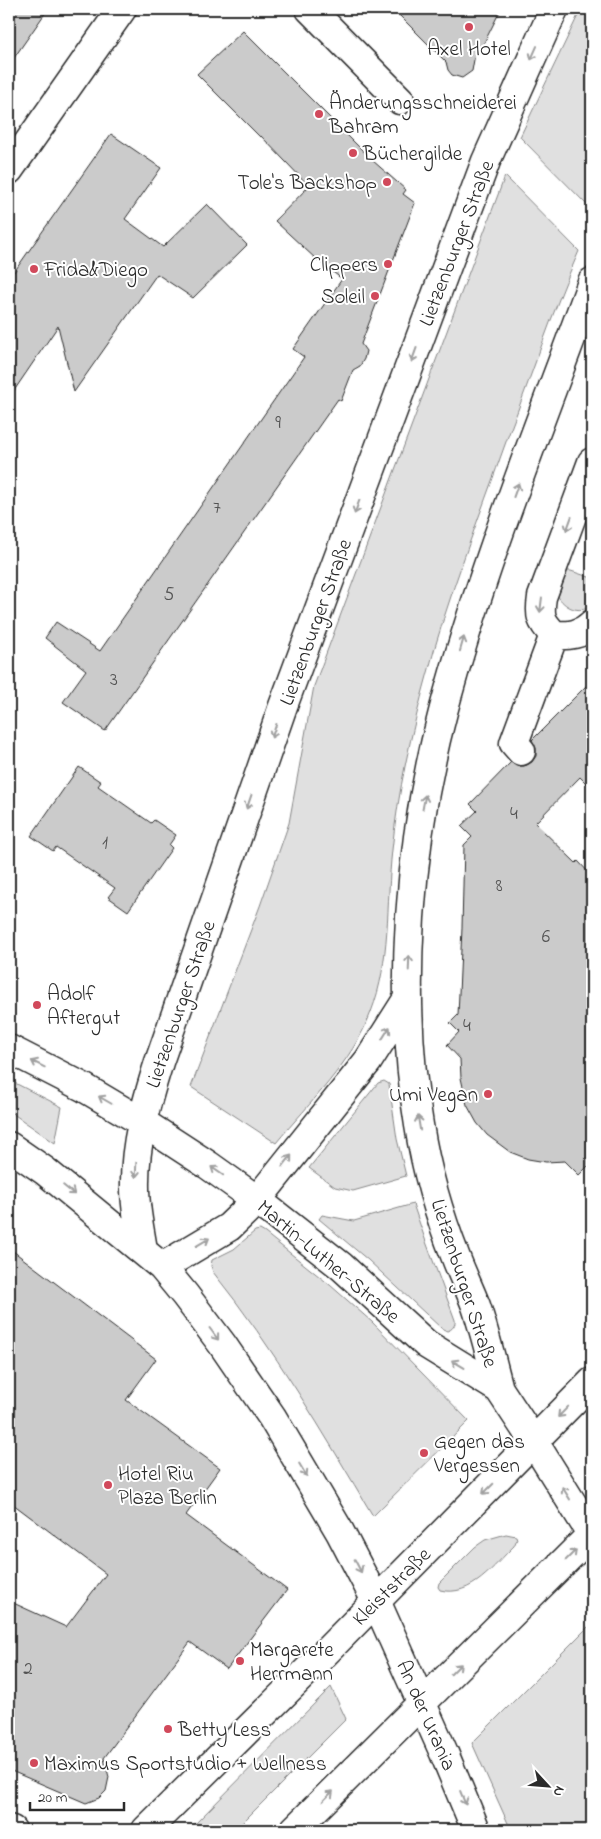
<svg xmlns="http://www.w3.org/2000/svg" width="601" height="1839" font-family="'Indie Flower',sans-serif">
  <rect width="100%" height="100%" fill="#fff"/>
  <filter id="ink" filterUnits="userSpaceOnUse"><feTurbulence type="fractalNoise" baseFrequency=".02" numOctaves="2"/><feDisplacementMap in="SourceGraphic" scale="10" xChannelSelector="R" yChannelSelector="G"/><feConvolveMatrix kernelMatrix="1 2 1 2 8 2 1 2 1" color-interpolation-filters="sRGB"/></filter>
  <g filter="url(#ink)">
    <path fill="#e0e0e0" stroke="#868686" d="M581,9H592V210L520,137Z
      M505,176L579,251C552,312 531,377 507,439C479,518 448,596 427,676C411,733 398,792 392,850C386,904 391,961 371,1012C352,1063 310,1102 276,1143L191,1087L260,906L289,823L314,686Z
      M565,571H571L592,578V606C578,614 565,608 557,595Z
      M9,1080L62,1107L55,1143L9,1111Z
      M384,1081L389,1084L397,1139L406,1176L353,1191L335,1187L309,1168L378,1083Z
      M413,1204L425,1239L455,1320C456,1325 452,1330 447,1331L441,1328L368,1260L319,1219L322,1215L354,1221Z
      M260,1230L265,1233L330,1285L372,1322L469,1421L373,1516C323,1432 274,1348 213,1272L211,1266L212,1260L234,1249L255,1231Z
      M506,1534L516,1536L517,1539L514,1546C494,1565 472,1598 440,1590L438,1587L439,1583L475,1547L485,1540Z
      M592,1623V1830H511L472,1743Z
      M331,1687L346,1719L235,1830H189Z"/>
    <path fill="#cbcbcb" stroke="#2b2b2b" d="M9,9H48L9,65Z
      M393,9H501L481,49L475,54L472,71L462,78L452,75L448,70L446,62Z
      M243,31L372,160L406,190L403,194L415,203L361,344L366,351L364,359L360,366L353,370L341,401L338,399L105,731L63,702L86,670L45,638L56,622L100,651L304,357L293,349L342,279L317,260L275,221L309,186L261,136L260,137L197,74Z
      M111,134L161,168L125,219L163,247L207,204L247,245L193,298L157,274L74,392L58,326L9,398V272H14Z
      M592,680V789L580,777L535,823L576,863L578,861L592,876V1162L579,1175L565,1161L546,1162L528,1159L510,1152L487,1135L477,1123L467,1105L461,1078L460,1059L447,1045L459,1032L450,1023L458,1015L462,928L464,845L472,837L461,826L477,811L470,804L511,762L516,766H524L532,762L536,756V748L532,740Z
      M79,767L101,782L98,786L151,823L154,820L176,835L169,845L172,848L128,911L108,897L115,888L56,847L53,851L31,836Z
      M9,1248L156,1359L126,1400L220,1468L186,1515L287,1590L227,1669L190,1642L104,1758L109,1777L106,1791L99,1798L86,1803L9,1770V1601L66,1627L106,1574L9,1501Z"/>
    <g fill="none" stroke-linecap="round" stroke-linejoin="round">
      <g stroke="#2b2b2b" stroke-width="31">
        <path id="minor" d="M310,9L400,100
          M9,170L122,9
          M592,462L542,597C539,617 541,621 554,635C569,636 581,635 592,624
          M521,751L514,743L554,635
          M9,1829L12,1830"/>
      </g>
      <g stroke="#2b2b2b" stroke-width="31">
        <path id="major" d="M9,1049L83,1087L142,1122L208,1165L257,1200L341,1266L426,1344L499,1389L534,1442L592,1535
          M9,1146L45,1171L162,1267L185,1295L222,1344L272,1417L340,1532L376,1601L444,1753L476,1830
          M143,1250C140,1230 135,1209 135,1188C134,1145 146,1103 159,1062L283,706L486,161L554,9
          M162,1267L229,1227L257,1200L368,1061L408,998
          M499,1389C492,1362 485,1333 476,1306C470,1290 462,1274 456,1258C439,1215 426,1170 419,1125C397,995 409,839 443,712C482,566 540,424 592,282
          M146,1830L318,1660L592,1382
          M294,1830L592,1534"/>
      </g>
      <use href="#minor" stroke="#fff" stroke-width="28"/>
      <use href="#major" stroke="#fff" stroke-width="28"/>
    </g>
    <defs><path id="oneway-shaft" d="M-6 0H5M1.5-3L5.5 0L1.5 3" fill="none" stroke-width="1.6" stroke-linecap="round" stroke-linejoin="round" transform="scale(1.25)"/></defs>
    <g stroke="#a0a0a0">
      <use href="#oneway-shaft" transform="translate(534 53) rotate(114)"/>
      <use href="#oneway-shaft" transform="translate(414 355) rotate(110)"/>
      <use href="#oneway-shaft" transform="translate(516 490) rotate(-70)"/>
      <use href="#oneway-shaft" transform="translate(357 507) rotate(110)"/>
      <use href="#oneway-shaft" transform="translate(569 524) rotate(110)"/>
      <use href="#oneway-shaft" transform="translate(541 605) rotate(97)"/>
      <use href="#oneway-shaft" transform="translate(462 644) rotate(-74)"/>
      <use href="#oneway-shaft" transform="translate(274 731) rotate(109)"/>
      <use href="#oneway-shaft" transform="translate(249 802) rotate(109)"/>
      <use href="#oneway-shaft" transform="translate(424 802) rotate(-79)"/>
      <use href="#oneway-shaft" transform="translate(409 963) rotate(-88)"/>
      <use href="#oneway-shaft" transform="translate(386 1033) rotate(-58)"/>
      <use href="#oneway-shaft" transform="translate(38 1064) rotate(-154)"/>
      <use href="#oneway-shaft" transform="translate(105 1100) rotate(-150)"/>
      <use href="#oneway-shaft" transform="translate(419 1123) rotate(-99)"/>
      <use href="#oneway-shaft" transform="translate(287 1161) rotate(-52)"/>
      <use href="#oneway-shaft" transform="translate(136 1170) rotate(92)"/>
      <use href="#oneway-shaft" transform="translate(217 1171) rotate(-145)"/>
      <use href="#oneway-shaft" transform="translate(69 1190) rotate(39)"/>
      <use href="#oneway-shaft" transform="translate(203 1242) rotate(-31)"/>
      <use href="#oneway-shaft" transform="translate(214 1334) rotate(53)"/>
      <use href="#oneway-shaft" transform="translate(458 1364) rotate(-149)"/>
      <use href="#oneway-shaft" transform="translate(563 1412) rotate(134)"/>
      <use href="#oneway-shaft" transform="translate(303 1470) rotate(59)"/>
      <use href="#oneway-shaft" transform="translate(488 1489) rotate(135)"/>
      <use href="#oneway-shaft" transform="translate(566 1493) rotate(-122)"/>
      <use href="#oneway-shaft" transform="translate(571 1555) rotate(-45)"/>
      <use href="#oneway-shaft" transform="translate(358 1566) rotate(63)"/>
      <use href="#oneway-shaft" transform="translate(456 1669) rotate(-45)"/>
      <use href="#oneway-shaft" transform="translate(328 1796) rotate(-45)"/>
      <use href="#oneway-shaft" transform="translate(463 1798) rotate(68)"/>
    </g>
  </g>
  <g fill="#d1495b" stroke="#fff" stroke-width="2">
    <circle cx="469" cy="27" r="5"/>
    <circle cx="319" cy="114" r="5"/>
    <circle cx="353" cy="153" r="5"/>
    <circle cx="387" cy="182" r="5"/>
    <circle cx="388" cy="264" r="5"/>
    <circle cx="34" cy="269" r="5"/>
    <circle cx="375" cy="296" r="5"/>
    <circle cx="37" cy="1005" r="5"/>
    <circle cx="488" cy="1094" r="5"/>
    <circle cx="424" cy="1453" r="5"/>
    <circle cx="108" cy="1485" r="5"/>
    <circle cx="240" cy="1661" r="5"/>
    <circle cx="168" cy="1729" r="5"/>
    <circle cx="34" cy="1763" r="5"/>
  </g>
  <g text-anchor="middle" stroke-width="4" stroke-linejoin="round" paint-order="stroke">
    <g font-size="19" fill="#535353">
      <text x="278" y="428">9</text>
      <text x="217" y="513">7</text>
      <text x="169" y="600">5</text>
      <text x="114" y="685">3</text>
      <text x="514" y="819">4</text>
      <text x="105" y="848">1</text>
      <text x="499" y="891">8</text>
      <text x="546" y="942">6</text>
      <text x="467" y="1031">4</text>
      <text x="28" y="1674">2</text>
    </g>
    <g font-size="21" fill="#2b2b2b" stroke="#fff" text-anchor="start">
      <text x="469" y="55" text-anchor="middle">Axel Hotel</text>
      <text x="329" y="109">Änderungsschneiderei<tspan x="329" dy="24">Bahram</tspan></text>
      <text x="363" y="160">Büchergilde</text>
      <text x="377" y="189" text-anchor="end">Tole's Backshop</text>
      <text x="378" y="271" text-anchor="end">Clippers</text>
      <text x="44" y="276">Frida&amp;Diego</text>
      <text x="365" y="303" text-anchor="end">Soleil</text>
      <text x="47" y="1000">Adolf<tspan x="47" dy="24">Aftergut</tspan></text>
      <text x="478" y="1101" text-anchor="end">Umi Vegan</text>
      <text x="434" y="1448">Gegen das<tspan x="434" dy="24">Vergessen</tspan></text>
      <text x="118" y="1480">Hotel Riu<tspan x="118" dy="24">Plaza Berlin</tspan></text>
      <text x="250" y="1656">Margarete<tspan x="250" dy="24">Herrmann</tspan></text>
      <text x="178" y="1736">Betty Less</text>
      <text x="44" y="1770">Maximus Sportstudio + Wellness</text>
    </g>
    <g font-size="21" fill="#2b2b2b" stroke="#fff">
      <text transform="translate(456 243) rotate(-69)" y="7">Lietzenburger Straße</text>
      <text transform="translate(315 622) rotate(-70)" y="7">Lietzenburger Straße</text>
      <text transform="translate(180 1004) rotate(-71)" y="7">Lietzenburger Straße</text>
      <text transform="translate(329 1261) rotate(40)" y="7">Martin-Luther-Straße</text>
      <text transform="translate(465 1283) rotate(72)" y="7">Lietzenburger Straße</text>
      <text transform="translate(391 1586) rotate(-45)" y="7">Kleiststraße</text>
      <text transform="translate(427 1715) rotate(66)" y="7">An der Urania</text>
    </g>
  </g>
  <rect width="601" height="1839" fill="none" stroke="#fff" stroke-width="30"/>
  <rect x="15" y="15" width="571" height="1809" fill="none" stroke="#2b2b2b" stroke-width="2" filter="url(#ink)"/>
  <g transform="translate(548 1786) rotate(116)" stroke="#ffffff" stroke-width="4" paint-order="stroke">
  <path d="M0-4L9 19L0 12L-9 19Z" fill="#2b2b2b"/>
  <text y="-8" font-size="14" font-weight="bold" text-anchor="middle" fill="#2b2b2b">N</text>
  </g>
  <path d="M30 1802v8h94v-8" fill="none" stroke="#2b2b2b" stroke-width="2.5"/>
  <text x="38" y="1802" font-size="15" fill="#2b2b2b" stroke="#ffffff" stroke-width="4" paint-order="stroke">20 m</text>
</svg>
